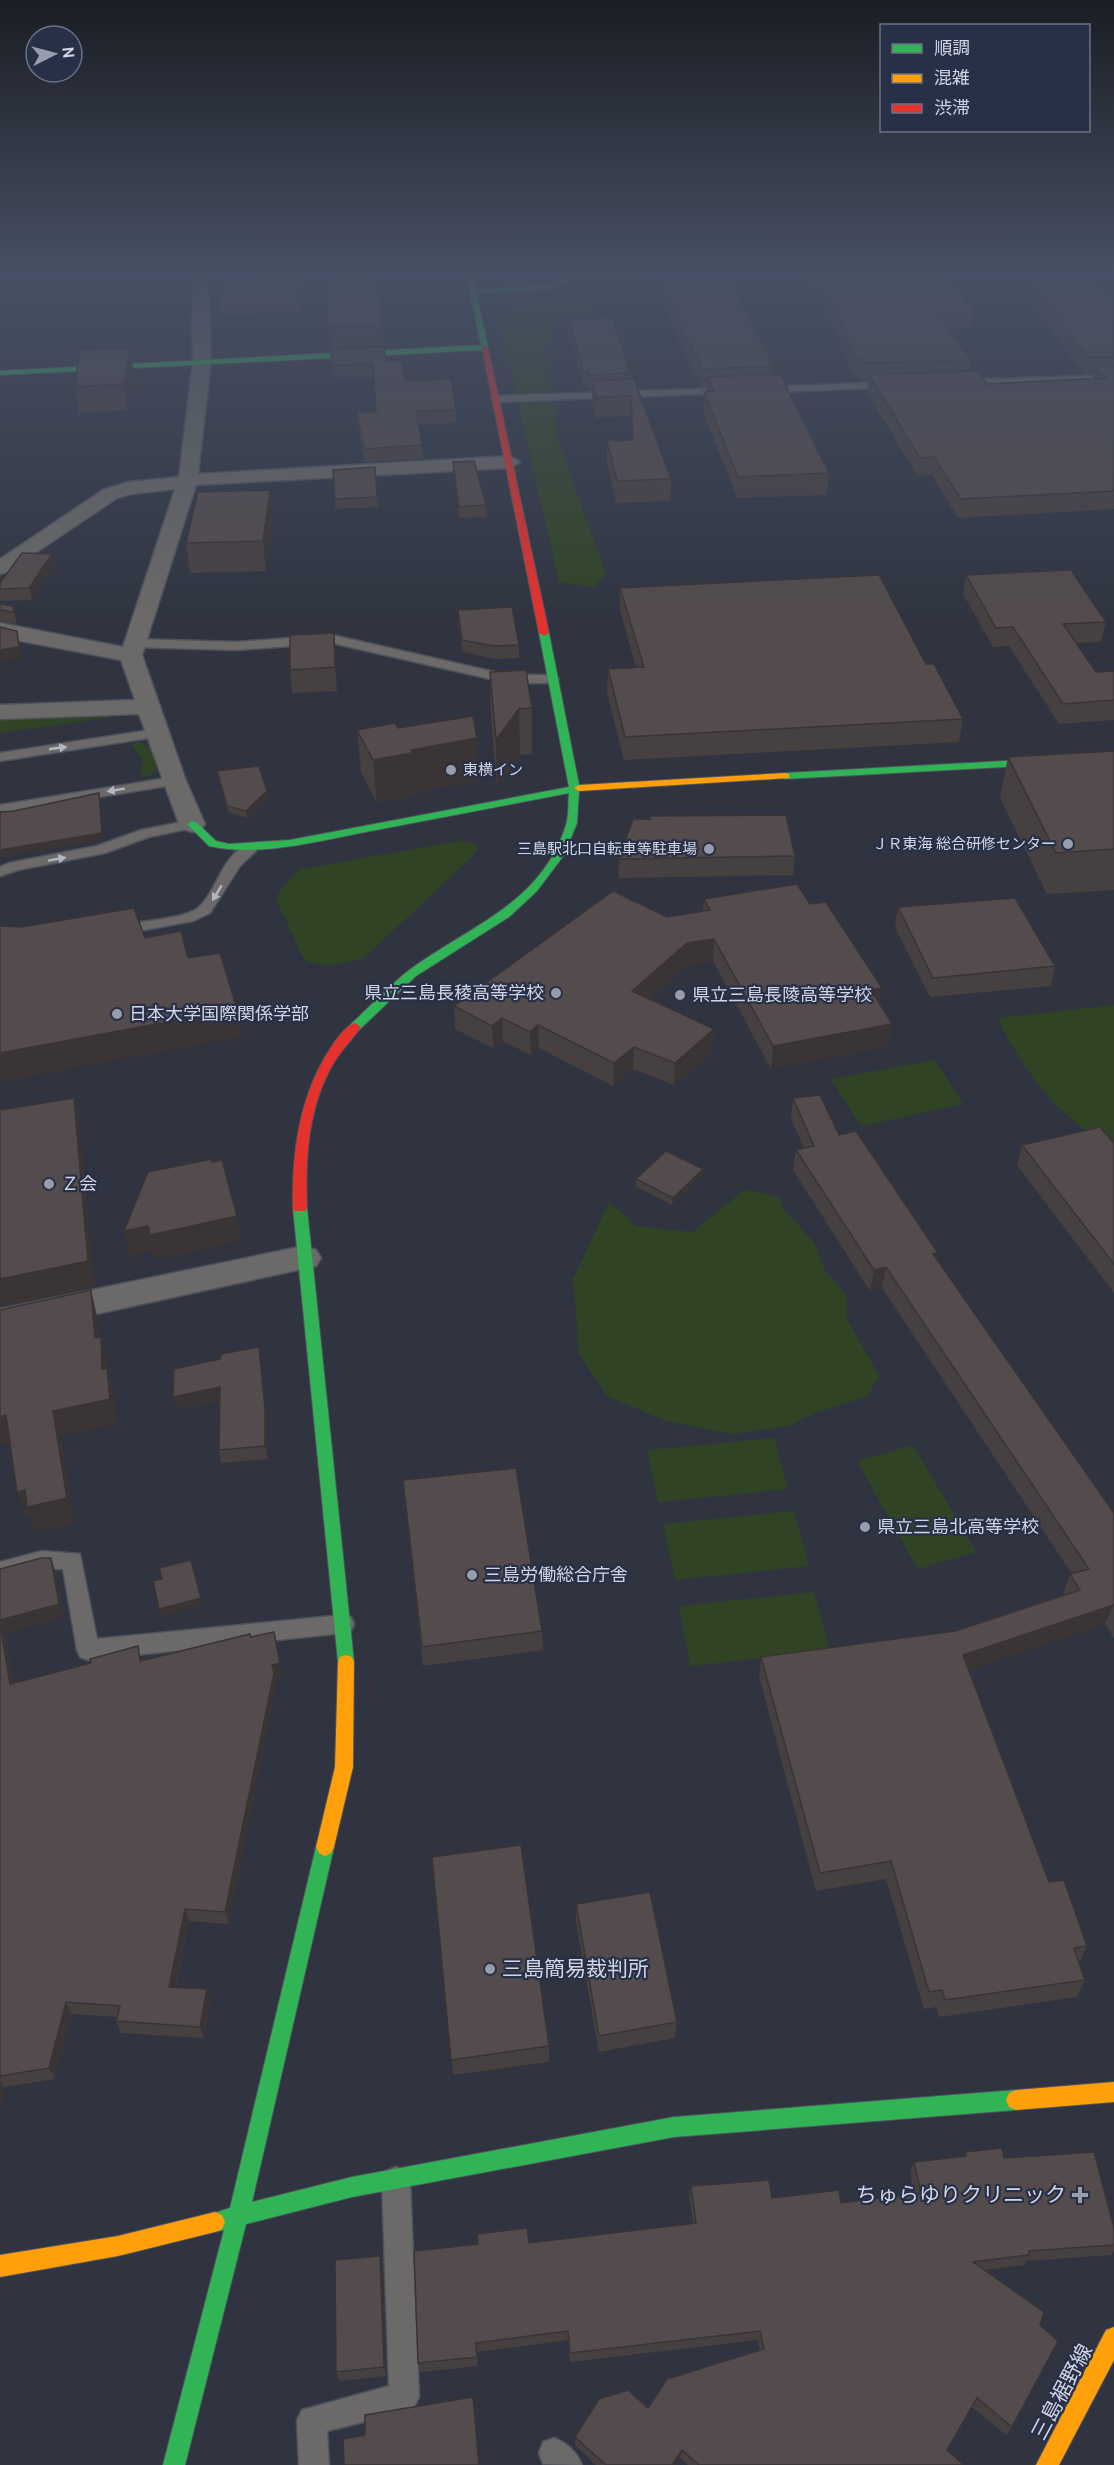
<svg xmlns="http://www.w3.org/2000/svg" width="1114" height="2465" font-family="Cabin,'Noto Sans JP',sans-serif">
  <rect width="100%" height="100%" fill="#2f3440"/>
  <path fill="#304425" d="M639,274C630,279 628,290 620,296C602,308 577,313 556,319L546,351L558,441L606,574L593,587L559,582L498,316L591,275Z
    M107,715L112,717L0,733V716Z
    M137,742C152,744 154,756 156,770L149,776L140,777L143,760L132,746Z
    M460,841L477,844V852L365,957C350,964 318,969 304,959L276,899C281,887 291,876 302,869Z
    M1114,1005V1147C1060,1121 1023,1071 998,1018Z
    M935,1060L963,1104L861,1126L831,1079Z
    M744,1190L778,1196L783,1209L814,1242L825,1271L846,1294V1318L879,1375L868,1396L815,1413L788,1426L732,1434L666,1421L607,1396L579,1354L573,1279L609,1202L636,1226L693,1232Z
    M774,1438L788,1489L658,1502L647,1450Z
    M913,1445L976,1552L918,1569L857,1461Z
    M794,1511L809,1566L675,1580L663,1524Z
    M814,1592L830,1651L690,1666L679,1606Z"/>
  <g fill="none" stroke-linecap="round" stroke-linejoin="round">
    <g stroke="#4e525c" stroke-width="3">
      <path id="lane" d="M1114,375V381L963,386L958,383L963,380Z
        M890,382L895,385L893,387L762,393L757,390L762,387Z
        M728,388L733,391L731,393L496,402L491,399L496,396Z
        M332,635L508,675H553L559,679L553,683H508L332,643L236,650L133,647L127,643L133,639L236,642Z
        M157,729L164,733L162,736L0,761V753Z
        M174,777L179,778V784L0,813V805Z
        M192,820L197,821V827L149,837L105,853L18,870L0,876V867L9,863L97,846L141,830Z
        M252,844L259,848L240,866L210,913L193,921L117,935L109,930L117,925C136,922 186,919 199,907C219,889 222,851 252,844Z
        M42,1551L80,1554L97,1639L343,1615L351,1617L354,1624L351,1631L343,1633L88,1660L80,1657L77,1650L63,1569H42L0,1580V1562Z
        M396,2167L406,2171L410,2181L419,2397L414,2407L404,2412L327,2431L329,2465H299L297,2420L302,2410L389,2386L382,2181L386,2171Z
        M554,2438C568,2444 576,2451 582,2465L543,2464L539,2453L543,2442Z"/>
    </g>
    <g stroke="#4e525c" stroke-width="3">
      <path id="street" d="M192,274H208L211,361L198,474L510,456L520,462L510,468L196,485L142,655L186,781L205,824L201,829L192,832L183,829L179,824L139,714L0,719V705L135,700L121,660L0,637V623L123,647L175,489L131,494L117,498L7,572L0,574V559L103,490L128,482L179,477L193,361Z
        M304,1246L316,1250L321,1258L316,1266L0,1335V1309Z"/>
    </g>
    <g stroke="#4e525c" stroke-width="2">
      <path id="fast" d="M466,274H472L476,290L547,285L576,274H584L548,289L477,294L488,348L485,350L0,375V371L481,345Z
        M544,630L549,633L579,785L584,788L579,791L577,823L564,855L537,891L509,917L416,976L359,1030H351L349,1027L351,1024C370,1007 388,987 408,971C468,926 541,905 566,825C569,815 568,803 569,793C503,806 437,818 371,831C322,840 259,858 209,846L187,824L192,821L196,822L216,841L229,844L290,840L569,787L539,633Z
        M1114,755V761L785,779L780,776L785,773Z
        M300,1203L307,1208L354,1662L352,1667L346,1669L340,1667L338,1662L293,1208Z
        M325,1838L331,1841L334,1847L252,2202L352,2177L674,2117L1016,2090L1023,2093L1026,2100L1023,2107L1016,2110L674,2137L352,2197L246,2224L185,2465H163L224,2230L215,2232L208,2229L205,2222L208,2215L230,2208L316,1847L319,1841Z"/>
    </g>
    <g stroke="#4e525c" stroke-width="2">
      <path id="slow" d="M785,773L789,774V778L579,791L574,788L579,785Z
        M346,1655L352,1657L354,1662L353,1767L334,1847L331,1853L325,1856L319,1853L316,1847L335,1767L338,1662L340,1657Z
        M1114,2082V2102L1016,2110L1009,2107L1006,2100L1009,2093L1016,2090Z
        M215,2212L222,2215L225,2222L222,2229L215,2232L118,2256L0,2277V2255L118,2236Z
        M1114,2327V2360L1059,2465H1036L1106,2330Z"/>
    </g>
    <g stroke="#4e525c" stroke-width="2">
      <path id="jam" d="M485,346L488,348L549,633L544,636L539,633L482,348Z
        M355,1023L361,1027C352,1040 341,1050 333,1064C308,1107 305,1159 307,1208L305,1211H295L293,1208C292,1152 299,1097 330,1049C336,1040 345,1026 355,1023Z"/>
    </g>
    <use href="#lane" fill="#6b6a68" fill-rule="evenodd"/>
    <use href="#street" fill="#6b6a68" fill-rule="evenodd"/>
    <use href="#fast" fill="#30b455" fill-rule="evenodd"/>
    <use href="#slow" fill="#ff9f0a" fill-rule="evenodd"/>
    <use href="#jam" fill="#e5322d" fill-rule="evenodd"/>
  </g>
  <path fill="#474041" d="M308,274L299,312L221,315L219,305Z
    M325,274L382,324L383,345L331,348Z
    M658,274H731L737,287L736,295L774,366V375L829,473L827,495L737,498L703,412L704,392L706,391L707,387H701L678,340L659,291L660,278Z
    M798,274H946L974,311L971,328L949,329L970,360L969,371L987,384L1094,378L1095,374H1084L1028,300L1031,284L1114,302V509L958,518L932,475L917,476L867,392L868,381H862L860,376H855L840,348L841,341L814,294H808Z
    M568,319L630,373V379L671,479L670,501L616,503L607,462V441L632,440L631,416L596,418L592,401V390L589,391L588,387H584L568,334Z
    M331,349L386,361L405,381L456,410V423L419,425L422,445L423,459L365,462L358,427L357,413L376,412L374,377L333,378Z
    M134,373L128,410L79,413L75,387Z
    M453,462L486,505L487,517L459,518Z
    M375,467L378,507L335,509V499Z
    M270,490L273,520L266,571L190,573L186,543Z
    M54,566L32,600L0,601V583Z
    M966,575L1106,622L1101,642L1076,643L1096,672L1114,671V720L1059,724L1009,646L993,647L963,594Z
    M620,588L926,664L963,719L959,742L624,760L607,692L608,669L636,668L620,610Z
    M13,606L17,624L0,621V610Z
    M458,610L519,645V658L494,659L463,652L458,622Z
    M334,633L337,691L292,693L290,670Z
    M490,672L532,708V754L520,755L497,787L491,717Z
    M398,728L478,781L415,792V796L377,803L361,772L357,730Z
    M1114,751V890L1047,894L1000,798L1008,757Z
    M217,771L267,791L268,798L247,818L228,812Z
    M649,816L795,856L793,875L618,878L619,859L649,819Z
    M704,899L810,904L880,1004L892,1024L888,1046L771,1069L713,961L686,966L648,999L714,1029L712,1052L674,1085L633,1069L613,1086L539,1048L531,1055L503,1041L493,1048L455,1029L454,1006L667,917L703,911Z
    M898,907L1055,966L1051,986L930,997L895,927Z
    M793,1098L839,1135L936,1259L1114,1513V1638L1105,1624L969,1670L1049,1882L1087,1946L1079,1963L1085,1980L1077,1997L939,2017L936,2007L924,2009L886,1879L816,1891L759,1676L761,1657L955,1631L1064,1596L1063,1594L1070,1574H1072L882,1288L870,1291L793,1170L796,1150L804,1148L791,1119Z
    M1114,1143V1293L1017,1165L1022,1145Z
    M702,1176L672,1205L635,1186L636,1179Z
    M259,1347L261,1360L267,1422L268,1459L221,1463L219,1450V1401L176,1410L173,1397L220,1359Z
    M403,1480L542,1631L543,1650L423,1666Z
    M51,1558L55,1571L63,1617L5,1633L13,1683L142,1660L251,1637L283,1676L275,1678L276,1686L229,1924L189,1921L176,1987L207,1989L211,2000L204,2038L121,2033L116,2021L117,2017L71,2014L55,2079L4,2087L0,2115V1569Z
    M432,1857L549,2046V2062L453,2075Z
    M576,1904L677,2022L675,2038L599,2052L576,1922Z
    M965,2152L1004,2158L1114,2228V2251L1111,2255L1026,2261L1024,2265L984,2270L1012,2427L1006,2435L972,2407L947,2450L964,2465H688L680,2458L676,2465H596L575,2445V2437L648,2408L760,2351L758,2340L570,2362L568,2340L477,2352L478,2366L420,2372L418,2363L529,2243L693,2223L689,2196L691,2186L772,2198L841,2203L914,2194L910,2172L914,2162L964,2156Z
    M380,2256L382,2265L386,2376L339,2381L336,2372Z"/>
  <path fill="#3a3435" d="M305,274H308L299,312L298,302Z
    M130,348L134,373L128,410L124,384Z
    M270,490L273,520L266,571L263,541Z
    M52,554L54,566L32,600L29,588Z
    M17,631L22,659L0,662V650Z
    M334,633L336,656L337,691L335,667Z
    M519,709L520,755L497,787L496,740Z
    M477,738L478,781L415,792V796L377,803L373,760L411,750Z
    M267,791L268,798L247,818L246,811Z
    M99,793L103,840L0,857V850Z
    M714,939L713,961L686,966L631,1013L632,991L687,943Z
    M882,988L879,1011L871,990Z
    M237,1009L241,1037L0,1082V1053Z
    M502,1018L503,1041L493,1048L492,1026Z
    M892,1024L888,1046L771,1069L773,1046Z
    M538,1025L539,1048L531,1055L530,1032Z
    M714,1029L712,1052L674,1085L675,1063Z
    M634,1047L633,1069L613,1086L614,1063Z
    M74,1098L80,1123L95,1287L0,1307V1279Z
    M703,1169L702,1176L672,1205L673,1198Z
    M237,1216L242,1241L155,1260L153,1251L130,1256L124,1231L148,1226Z
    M886,1267L882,1288L870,1291L874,1270Z
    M91,1290L97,1316L101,1356V1337L108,1362V1372L114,1393L117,1424L61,1436L75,1523L36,1532L30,1516L25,1517L17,1492L53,1411L102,1369L95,1338Z
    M259,1347L261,1360L267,1422L268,1459L265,1446Z
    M220,1387L223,1400L176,1410L173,1397Z
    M6,1415L15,1441L0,1444V1417Z
    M51,1558L55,1571L63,1617L5,1633L15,1697L10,1684L0,1620Z
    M201,1598L202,1605L161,1616L159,1609Z
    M1113,1605L1105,1624L958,1674L963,1655Z
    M280,1663L283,1676L275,1678L276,1686L229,1924L225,1912L272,1665Z
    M185,1909L189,1921L173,1998L169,1987Z
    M207,1989L211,2000L204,2038L200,2027Z
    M66,2002L71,2014L55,2079L49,2068Z
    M0,2081L4,2087L0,2115Z
    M380,2256L382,2265L386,2376L384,2367Z
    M682,2450L680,2458L676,2465H672Z"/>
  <path fill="#534b4c" stroke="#3a3435" stroke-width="1.5" d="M228,274H305L298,302L219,305Z
    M325,274H376L382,324L329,327Z
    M660,274H731L737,287H732L774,366L702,369L679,322Z
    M808,274H946L974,311L937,312L970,360L864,363L862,358H857L842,330H847L815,277H810Z
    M1096,282L1114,302V357H1088L1031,284Z
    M612,317L630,373L589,375V371L584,372L568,319Z
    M384,347L386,361H403L405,381L451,379L456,410L416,411L422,445L364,449L357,413L376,412L373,364L332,365L331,349Z
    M130,348L124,384L75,387L80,350Z
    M1114,366V491L961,499L934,457L920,458L869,375L977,371L987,384L1106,378L1096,367Z
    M780,374L829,473L738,477L704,392L714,391L707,377Z
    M634,379L671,479L617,481L607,441L633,440L631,396L596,397L592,381Z
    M474,461L486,505L459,507L453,462Z
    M375,467L377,497L335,499L333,470Z
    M270,490L263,541L186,543L198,492Z
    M22,553L52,554L29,588L0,589V583Z
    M1071,570L1106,622L1063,624L1096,672L1114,671V700L1063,704L1013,627L996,628L966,575Z
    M879,575L926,664H934L963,719L625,737L608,669L644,667L620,588Z
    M0,604L13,606L14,612L0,610Z
    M512,607L519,645L493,646L462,640L458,610Z
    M0,627L17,631L19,647L0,650Z
    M334,633L335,667L290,670V635Z
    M526,670L532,708L519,709L496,740L490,672Z
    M473,716L477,738L411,750L412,753L373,760L357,730L395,723L398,728Z
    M1114,751V849L1056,853L1008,757Z
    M259,766L267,791L246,811L227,806L217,771Z
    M99,793L102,833L0,850V812L14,811Z
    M786,815L795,856L619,859L633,819H650L649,816Z
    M797,884L810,904L826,902L882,988L871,990L892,1024L773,1046L714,939L687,943L632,991L714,1029L675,1063L634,1047L614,1063L538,1025L530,1032L502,1018L492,1026L454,1006L613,891L667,917L710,910L704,899Z
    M1015,898L1055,966L933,978L898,907Z
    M134,908L145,938L181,931L188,958L220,953L237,1009L0,1053V926L22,927Z
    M820,1095L839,1135L856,1131L938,1253L933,1254L1114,1513V1606L1113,1605L963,1655L1049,1882L1064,1880L1087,1946L1074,1948L1085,1980L945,2000L942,1990L929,1992L891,1861L820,1873L761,1657L955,1631L1080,1590L1070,1574L1089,1569L886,1267L874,1270L796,1150L814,1146L793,1098Z
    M74,1098L88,1261L0,1279V1110Z
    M1100,1127L1114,1143V1264L1022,1145Z
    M666,1151L703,1169L673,1198L636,1179Z
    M212,1159V1162L222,1160L237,1216L150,1235L148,1226L124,1231L148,1172Z
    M91,1290L95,1338L101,1337L102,1369L107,1368L110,1399L53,1411L67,1498L27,1507L25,1490L17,1492L6,1415L0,1417V1310Z
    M259,1347L265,1408V1446L219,1450L220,1387L173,1397L174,1369L220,1359L221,1354Z
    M516,1468L542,1631L422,1647L403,1480Z
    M41,1558H51L59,1604L0,1620V1569Z
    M191,1560L201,1598L159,1609L153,1581L162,1579L159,1568Z
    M0,1623L10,1684L91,1663L90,1659L138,1646L140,1661L250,1634L251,1637L274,1632L280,1663L272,1665L274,1673L225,1912L185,1909L169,1987L207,1989L200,2027L116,2021L120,2006L66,2002L49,2068L0,2076Z
    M521,1845L549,2046L451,2060L432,1857Z
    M650,1892L677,2022L599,2036L576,1904Z
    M1002,2148L1004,2158L1094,2152L1114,2228V2245L1029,2251V2255L973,2262L1044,2312L1040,2325L1058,2341L1012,2427L977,2398L947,2450L964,2465H699L682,2450L672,2465H606L575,2437L599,2399L628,2390L648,2408L667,2379L764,2349L760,2331L570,2353L568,2331L476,2343L477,2357L418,2363L414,2251L478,2244L477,2234L527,2228L529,2243L696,2223L691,2186L769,2180L772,2198L839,2190L841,2203L921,2193L914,2162L966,2156L965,2152Z
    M380,2256L384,2367L336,2372L335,2260Z
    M473,2397L479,2465H344L343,2439L365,2435V2415Z"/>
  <defs><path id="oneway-solid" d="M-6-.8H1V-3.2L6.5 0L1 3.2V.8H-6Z" transform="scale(1.5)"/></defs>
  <g fill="#b2b6c0">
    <use href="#oneway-solid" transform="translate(58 748) rotate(-8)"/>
    <use href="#oneway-solid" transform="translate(116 790) rotate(171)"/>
    <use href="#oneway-solid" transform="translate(57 859) rotate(-10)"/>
    <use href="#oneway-solid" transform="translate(217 893) rotate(121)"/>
  </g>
  <linearGradient id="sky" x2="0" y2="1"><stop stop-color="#1a1d23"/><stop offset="0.44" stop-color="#475064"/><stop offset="1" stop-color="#475064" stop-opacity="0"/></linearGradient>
  <rect width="1114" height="619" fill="url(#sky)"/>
  <g fill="#989dab" stroke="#283047" stroke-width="2">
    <circle cx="451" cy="770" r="6"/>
    <circle cx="1068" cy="844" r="6"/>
    <circle cx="709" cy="849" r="6"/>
    <circle cx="556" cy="993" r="6"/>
    <circle cx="680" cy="995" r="6"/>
    <circle cx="117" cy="1014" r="6"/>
    <circle cx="49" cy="1184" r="6"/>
    <circle cx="865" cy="1527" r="6"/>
    <circle cx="472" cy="1575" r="6"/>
    <circle cx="490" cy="1969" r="6"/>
    <path d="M1077 2186h6v6h6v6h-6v6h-6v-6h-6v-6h6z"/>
  </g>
  <g text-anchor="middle" stroke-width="4.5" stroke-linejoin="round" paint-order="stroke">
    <g font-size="15" fill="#d0d6e5" stroke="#283047" text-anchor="end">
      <text x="463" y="775" text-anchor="start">東横イン</text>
      <text x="1056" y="849">ＪＲ東海 総合研修センター</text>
      <text x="697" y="854">三島駅北口自転車等駐車場</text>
    </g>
    <g font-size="18" fill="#d0d6e5" stroke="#283047" text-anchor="start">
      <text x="544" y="999" text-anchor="end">県立三島長稜高等学校</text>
      <text x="692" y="1001">県立三島長陵高等学校</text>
      <text x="129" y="1020">日本大学国際関係学部</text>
      <text x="61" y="1190">Ｚ会</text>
      <text x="877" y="1533">県立三島北高等学校</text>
      <text x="484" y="1581">三島労働総合庁舎</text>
    </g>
    <g font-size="21" fill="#d0d6e5" stroke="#283047" text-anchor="start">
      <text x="502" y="1976">三島簡易裁判所</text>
      <text x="1066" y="2202" text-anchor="end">ちゅらゆりクリニック</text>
    </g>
    <g font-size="21" fill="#d0d6e5" stroke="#283047">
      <text transform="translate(1062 2392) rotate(-62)" y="7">三島裾野線</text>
    </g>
  </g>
  <rect x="880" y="24" width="210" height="108" fill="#283047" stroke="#6b7286" stroke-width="1.5"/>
  <rect x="892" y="44" width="30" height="9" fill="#30b455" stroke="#6b7286" stroke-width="1.5"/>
  <text x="934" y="54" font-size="18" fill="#d0d6e5">順調</text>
  <rect x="892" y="74" width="30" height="9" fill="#ff9f0a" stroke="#6b7286" stroke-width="1.5"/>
  <text x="934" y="84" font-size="18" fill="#d0d6e5">混雑</text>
  <rect x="892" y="104" width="30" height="9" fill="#e5322d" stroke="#6b7286" stroke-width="1.5"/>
  <text x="934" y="114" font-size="18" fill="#d0d6e5">渋滞</text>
  <g transform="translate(54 54) rotate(84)"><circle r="28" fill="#283047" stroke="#6b7286" stroke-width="1.5"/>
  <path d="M0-4.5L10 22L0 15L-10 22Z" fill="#989dab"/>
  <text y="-9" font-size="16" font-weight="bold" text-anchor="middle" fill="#d0d6e5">N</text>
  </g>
</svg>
